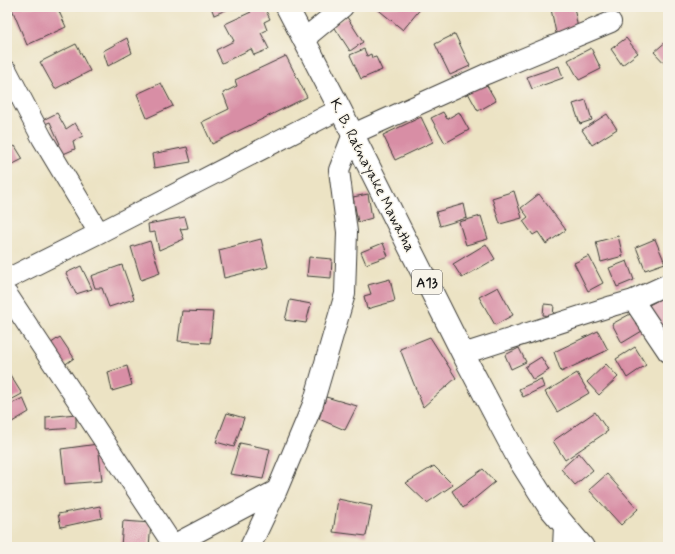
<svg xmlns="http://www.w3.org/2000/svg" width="675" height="554" font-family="Mynerve,sans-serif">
  <rect width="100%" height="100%" fill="#f7f3e8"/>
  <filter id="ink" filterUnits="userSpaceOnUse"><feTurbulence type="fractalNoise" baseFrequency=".025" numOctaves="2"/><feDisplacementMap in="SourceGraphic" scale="8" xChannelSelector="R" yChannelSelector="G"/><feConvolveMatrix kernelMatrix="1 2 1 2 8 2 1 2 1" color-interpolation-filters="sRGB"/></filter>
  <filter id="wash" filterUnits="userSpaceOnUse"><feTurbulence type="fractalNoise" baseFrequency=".012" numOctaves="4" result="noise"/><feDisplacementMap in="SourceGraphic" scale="16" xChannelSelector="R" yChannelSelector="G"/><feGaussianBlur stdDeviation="0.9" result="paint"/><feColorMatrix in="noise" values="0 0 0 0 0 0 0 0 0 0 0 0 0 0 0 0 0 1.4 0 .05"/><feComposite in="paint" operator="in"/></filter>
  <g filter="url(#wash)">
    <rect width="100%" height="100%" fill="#ece3c4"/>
    <g id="blocks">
      <path fill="#d88ea5" d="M16,7H57L66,27L27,45L12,9Z
        M211,7H233L214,15Z
        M248,7H275L266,11L270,19L264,22L267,30L261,33L269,49L254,55L251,49L222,63L216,50L234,41L225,24L251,12Z
        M375,7H422L403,30Z
        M564,7H574L578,29L556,33L551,9Z
        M347,17L363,42L350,51L333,25Z
        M455,34L470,66L450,75L435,44Z
        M127,38L132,53L108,66L103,51Z
        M626,38L638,53L622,65L611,49Z
        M668,40V67L654,52Z
        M76,44L90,71L55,89L40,62Z
        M591,48L601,69L579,80L568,60Z
        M364,49L367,56L371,54L372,58L376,57L382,70L361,79L350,55Z
        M286,56L307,97L212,144L202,122L229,109L223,93L237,86L235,80Z
        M559,66L563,78L532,89L527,77Z
        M485,82L496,101L478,111L467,91Z
        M161,83L173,106L147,118L137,94Z
        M586,100L592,120L580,124L573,104Z
        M443,112L447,119L459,112L469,130L445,143L431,118Z
        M57,113L66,129L75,123L83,136L73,141L75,149L61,155L56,145L60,144L50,122L45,124L43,120Z
        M607,114L617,129L592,145L582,130Z
        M421,117L433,142L395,160L383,135Z
        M15,146L23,159L7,167V150Z
        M187,147L191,162L154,168L152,154Z
        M514,191L522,218L500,224L492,198Z
        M368,194L372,218L358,222L353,197Z
        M539,194L566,230L546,244L538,232L533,235L523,221L528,217L521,208Z
        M464,204L467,218L440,226L436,212Z
        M481,216L488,239L466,245L459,222Z
        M185,217L188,228L180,229L184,239L159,250L155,232L149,233L148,224Z
        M618,236L623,256L601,262L596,242Z
        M261,239L268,267L224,278L219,250Z
        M655,239L665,263L645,270L636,247Z
        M150,241L160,273L141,280L131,247Z
        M383,243L388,256L366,264L361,252Z
        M486,244L495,259L462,278L453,264Z
        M589,256L603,283L588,291L574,263Z
        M309,257L332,259L331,278L307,276Z
        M627,261L634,280L617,287L609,268Z
        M122,265L134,299L109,307L102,288H95L91,276Z
        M81,266L92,289L76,294L66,273Z
        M390,279L395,301L367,309L364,296L371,294L368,285Z
        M498,287L513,315L495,325L479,297Z
        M668,295V340L649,305Z
        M290,300L311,304L306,323L285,320Z
        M544,304L554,305L553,316L543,315Z
        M182,311L213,312L210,343L178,341Z
        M632,313L642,331L622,343L612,324Z
        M598,331L608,350L561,372L554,352Z
        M60,337L74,358L63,366L50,344Z
        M430,337L456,378L423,407L400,349Z
        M635,347L646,365L627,378L616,359Z
        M519,348L526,362L511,369L505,355Z
        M541,357L549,370L533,380L525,367Z
        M606,364L618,377L599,395L587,382Z
        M127,366L132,385L112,391L108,372Z
        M7,370L22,394L7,402Z
        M577,373L589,393L557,412L545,392Z
        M541,379L544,387L523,397L519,389Z
        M326,397L357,406L345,430L319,419Z
        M23,398L29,412L7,425V406Z
        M595,412L608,431L565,460L553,441Z
        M227,413L244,418L234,447L216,442Z
        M76,414V428L46,430V417Z
        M240,443L270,449L263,479L230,474Z
        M98,444L102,481L65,484L61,449Z
        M579,453L593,470L575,485L561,469Z
        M434,466L453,485L427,503L406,483Z
        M483,469L495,482L463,508L452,491Z
        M607,474L638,509L621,525L589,490Z
        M338,499L372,506L366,536L333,532Z
        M100,506L102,518L61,527L58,514Z
        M123,521L151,523L149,547L121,546Z"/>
    </g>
  </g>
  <g filter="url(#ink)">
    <use href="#blocks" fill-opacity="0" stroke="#3b3a35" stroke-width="1"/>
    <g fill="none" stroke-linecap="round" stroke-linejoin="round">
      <g stroke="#3b3a35" stroke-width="22">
        <path id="minor" d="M304,39L343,7
          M7,71L42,138L99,233
          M7,279L99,233L340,109
          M7,294L173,545L277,490
          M633,300L668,352
          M463,354L612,306L633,300L668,284
          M250,547L277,490L313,404L345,294L347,232L339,170L353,134L486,74L611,22
          M563,547L564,526"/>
      </g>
      <g stroke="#3b3a35" stroke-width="24">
        <path id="highway" d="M287,7L340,109L463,354L518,458L549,507L583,547"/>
      </g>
      <use href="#minor" stroke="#fff" stroke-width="20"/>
      <use href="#highway" stroke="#fff" stroke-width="22"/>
    </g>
  </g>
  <g text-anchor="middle" stroke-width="3" stroke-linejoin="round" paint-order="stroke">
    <rect fill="#f7f3e8" stroke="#5e5c59" stroke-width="1" x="412" y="270" width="30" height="24" rx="3"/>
    <g font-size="14" font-weight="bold" fill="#1c1c1c">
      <text x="427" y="287">A13</text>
    </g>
    <g font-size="15" fill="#1c1c1c" stroke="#f7f3e8">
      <text transform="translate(373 175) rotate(63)" y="5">K. B. Ratnayake Mawatha</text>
    </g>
  </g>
  <rect width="675" height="554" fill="none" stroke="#f7f3e8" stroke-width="24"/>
</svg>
